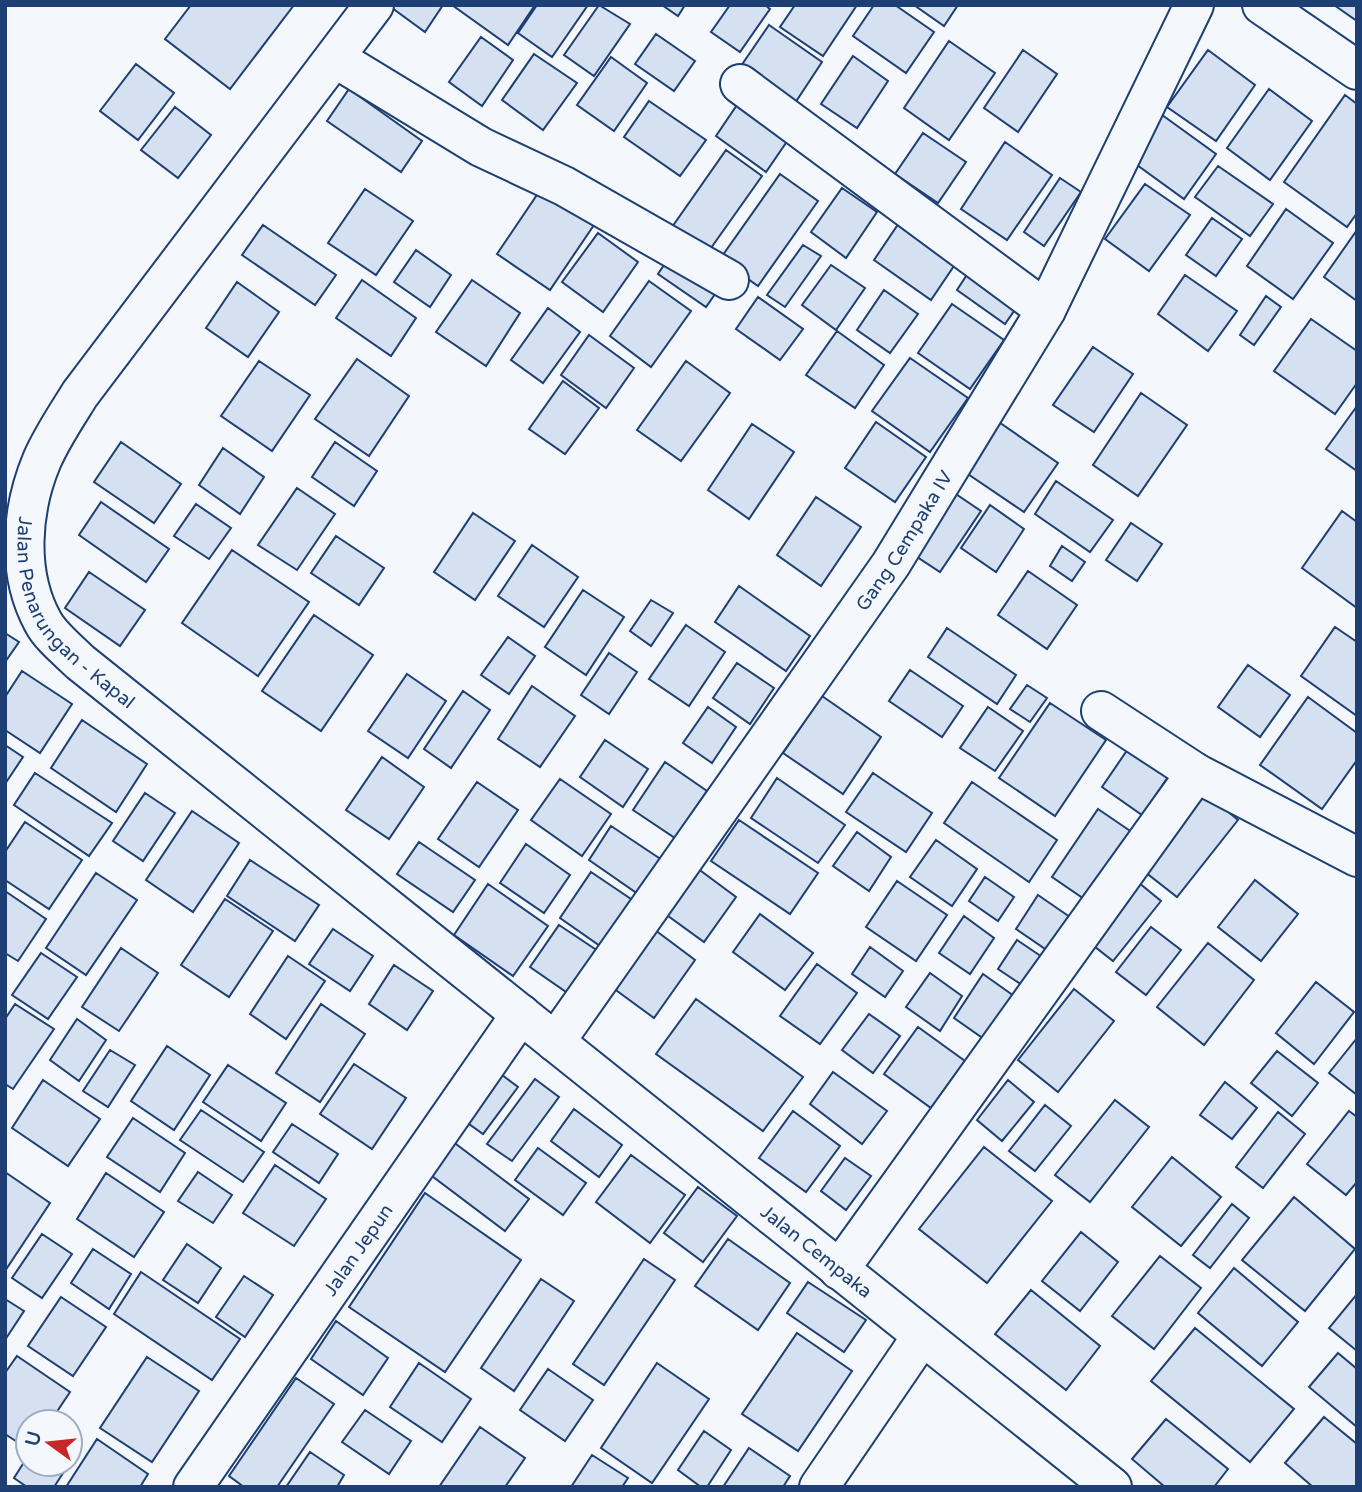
<svg xmlns="http://www.w3.org/2000/svg" width="1362" height="1492" font-family="'Varela Round',sans-serif">
  <rect width="100%" height="100%" fill="#f4f7fb"/>
  <path fill="#d5e0f0" stroke="#1d3f73" stroke-width="2" d="M191,5H294L230,89L165,39Z
    M388,5H443L425,32Z
    M452,5H535L508,45Z
    M537,5H588L552,57L518,33Z
    M599,5L630,24L594,76L564,55Z
    M662,5H685L678,16Z
    M730,5H765L770,9L740,52L711,32Z
    M795,5H857L823,56L780,27Z
    M874,5H895L934,32L906,73L853,36Z
    M914,5H958L944,26Z
    M1334,5H1357V21Z
    M769,25L822,62L795,103L741,66Z
    M656,34L695,61L674,91L635,64Z
    M481,37L513,60L482,106L449,82Z
    M949,41L995,73L949,140L904,108Z
    M1023,50L1057,74L1018,132L984,108Z
    M1208,50L1255,85L1216,141L1167,107Z
    M534,54L577,83L543,130L502,100Z
    M853,56L888,81L857,128L821,104Z
    M611,57L647,83L614,131L577,105Z
    M136,64L174,93L138,140L100,111Z
    M349,89L422,141L401,172L327,121Z
    M1269,89L1312,121L1270,180L1227,148Z
    M1345,95L1357,104V213L1347,227L1284,182Z
    M649,101L706,140L680,176L624,137Z
    M739,102L790,137L766,172L716,136Z
    M175,107L211,135L178,178L141,150Z
    M1158,112L1216,154L1184,199L1126,157Z
    M923,133L966,162L938,203L895,174Z
    M1005,142L1052,175L1007,240L961,209Z
    M726,150L762,176L706,255L670,230Z
    M1218,166L1273,204L1250,236L1195,197Z
    M780,174L818,201L758,286L720,259Z
    M1060,178L1081,192L1044,246L1024,232Z
    M1145,184L1190,215L1149,271L1105,239Z
    M543,186L596,222L550,290L497,254Z
    M842,188L877,212L846,258L811,232Z
    M365,189L413,221L376,275L328,243Z
    M1286,209L1333,243L1293,299L1247,266Z
    M903,217L960,257L931,300L874,260Z
    M1212,218L1242,239L1216,276L1186,255Z
    M263,225L336,275L315,305L242,255Z
    M1357,230V301L1324,277Z
    M598,233L638,262L603,312L562,282Z
    M803,245L821,256L785,307L767,295Z
    M416,250L451,275L430,307L394,282Z
    M674,250L722,284L706,307L658,274Z
    M831,265L865,288L836,330L802,305Z
    M972,267L1021,301L1005,324L957,290Z
    M1185,275L1237,311L1208,351L1158,314Z
    M362,280L416,318L391,356L336,318Z
    M472,280L520,313L486,366L436,332Z
    M649,281L691,311L651,367L610,336Z
    M237,282L279,312L248,357L206,328Z
    M884,290L918,314L890,353L857,330Z
    M1266,296L1281,307L1254,345L1240,335Z
    M758,297L803,329L780,360L736,329Z
    M952,304L1004,340L970,389L918,353Z
    M548,308L580,332L543,383L511,360Z
    M1311,319L1357,351V383L1335,414L1274,371Z
    M837,331L884,365L855,408L806,375Z
    M589,335L634,368L606,408L561,375Z
    M1093,347L1133,374L1094,432L1053,405Z
    M910,358L968,398L930,452L872,411Z
    M357,359L409,396L369,456L315,419Z
    M259,361L310,395L272,451L221,416Z
    M686,361L730,393L681,461L637,430Z
    M563,381L599,408L565,454L529,429Z
    M1141,393L1187,425L1138,496L1093,465Z
    M1357,406V471L1326,449Z
    M993,418L1058,463L1024,512L959,468Z
    M876,422L926,457L895,502L845,468Z
    M752,424L794,452L749,519L708,490Z
    M121,442L181,484L154,523L94,482Z
    M335,442L377,471L354,506L312,477Z
    M223,448L264,477L240,514L199,485Z
    M1056,481L1113,520L1090,552L1035,514Z
    M944,486L981,511L940,572L902,547Z
    M297,488L335,514L297,570L258,545Z
    M816,497L861,527L821,586L777,555Z
    M101,502L169,549L146,582L79,535Z
    M196,504L231,528L209,559L174,536Z
    M990,505L1024,529L996,572L961,548Z
    M1342,511L1357,522V608L1302,568Z
    M473,513L515,541L475,600L434,572Z
    M1131,523L1162,544L1137,581L1106,560Z
    M336,536L384,568L359,605L311,573Z
    M532,545L578,577L544,627L498,596Z
    M1062,546L1085,562L1072,581L1050,566Z
    M232,550L309,602L258,676L182,623Z
    M1028,571L1077,605L1047,649L998,615Z
    M89,572L145,610L120,646L65,608Z
    M739,586L810,636L786,671L715,622Z
    M583,590L624,617L586,675L545,647Z
    M651,600L673,613L651,646L630,631Z
    M314,615L373,655L321,731L262,691Z
    M686,625L725,652L689,706L649,679Z
    M1335,627L1357,642V716L1301,676Z
    M947,628L1016,675L997,704L928,657Z
    M5,633L19,642L5,662Z
    M508,637L535,656L509,694L481,675Z
    M609,653L637,672L609,714L581,695Z
    M737,663L774,688L750,724L713,698Z
    M1248,665L1290,695L1260,737L1218,707Z
    M910,670L963,706L942,737L889,701Z
    M22,671L72,704L40,753L5,730V697Z
    M407,674L446,701L408,758L368,731Z
    M1027,685L1047,698L1030,722L1010,709Z
    M532,686L575,716L540,767L498,739Z
    M463,691L490,710L451,768L424,749Z
    M822,696L881,737L843,794L783,753Z
    M1308,697L1357,733V760L1322,809L1260,765Z
    M1050,703L1106,740L1055,816L999,778Z
    M708,707L736,727L712,763L683,743Z
    M988,707L1023,731L995,771L960,748Z
    M82,720L147,764L116,812L51,768Z
    M605,740L648,769L623,807L580,777Z
    M5,745L23,757L5,784Z
    M1130,746L1170,774L1142,815L1102,787Z
    M382,757L424,787L389,839L346,810Z
    M665,762L707,791L675,838L633,810Z
    M35,773L112,823L89,856L14,805Z
    M873,773L932,813L906,852L846,812Z
    M777,778L845,825L818,863L751,818Z
    M560,779L611,814L582,856L531,820Z
    M477,782L518,810L479,867L438,839Z
    M972,782L1057,840L1029,882L944,823Z
    M1202,790L1238,820L1177,897L1140,868Z
    M145,793L175,813L143,861L113,841Z
    M1098,809L1139,837L1093,905L1052,877Z
    M192,811L239,843L193,912L146,880Z
    M739,820L818,873L790,914L711,861Z
    M25,822L82,860L49,909L5,880V852Z
    M611,826L665,862L641,896L589,860Z
    M857,832L891,857L869,891L833,866Z
    M936,840L977,869L952,906L910,877Z
    M419,842L475,880L453,912L397,874Z
    M526,844L570,875L544,913L500,883Z
    M250,860L319,905L295,941L227,896Z
    M697,868L736,897L704,942L664,913Z
    M591,872L634,901L603,948L560,918Z
    M96,873L137,900L86,975L46,948Z
    M985,877L1014,897L998,921L969,901Z
    M1133,878L1161,901L1113,961L1085,939Z
    M1255,880L1298,914L1261,961L1218,927Z
    M897,881L947,915L916,961L866,927Z
    M488,884L548,926L513,976L454,935Z
    M5,891L46,919L18,961L5,953Z
    M1038,895L1080,924L1057,957L1016,929Z
    M225,899L273,931L229,997L181,965Z
    M760,914L813,953L785,990L733,952Z
    M964,916L994,938L970,974L939,953Z
    M559,925L601,953L572,996L530,967Z
    M651,927L695,960L654,1018L609,985Z
    M1151,927L1181,950L1146,995L1116,972Z
    M333,929L373,956L350,991L309,964Z
    M1017,940L1051,963L1031,991L998,969Z
    M1208,943L1254,980L1204,1045L1157,1007Z
    M870,947L903,971L885,997L852,974Z
    M121,948L158,973L119,1031L82,1007Z
    M41,953L77,977L48,1019L12,995Z
    M288,956L325,981L286,1039L250,1014Z
    M817,964L857,993L820,1044L780,1016Z
    M394,965L433,991L407,1030L369,1004Z
    M930,973L962,996L940,1031L906,1007Z
    M983,974L1014,996L984,1039L954,1018Z
    M1316,982L1354,1012L1314,1064L1276,1033Z
    M1074,989L1114,1021L1058,1092L1018,1060Z
    M696,999L803,1077L763,1131L656,1054Z
    M15,1004L54,1029L13,1089L5,1084V1019Z
    M321,1004L365,1034L320,1102L276,1073Z
    M869,1014L900,1036L873,1073L842,1050Z
    M77,1019L106,1040L79,1081L50,1060Z
    M918,1027L965,1061L931,1108L884,1074Z
    M1357,1038V1095L1329,1073Z
    M167,1046L210,1075L174,1130L131,1101Z
    M110,1050L135,1065L108,1107L83,1091Z
    M1277,1051L1318,1083L1292,1116L1251,1083Z
    M354,1064L406,1098L372,1149L320,1114Z
    M228,1065L286,1103L261,1141L203,1102Z
    M493,1068L518,1087L483,1134L458,1116Z
    M833,1072L887,1111L862,1144L810,1104Z
    M535,1079L559,1097L512,1161L487,1144Z
    M43,1080L100,1119L68,1166L12,1128Z
    M1008,1080L1034,1102L1002,1141L977,1120Z
    M1225,1082L1257,1108L1232,1139L1200,1115Z
    M1115,1100L1149,1127L1090,1202L1055,1175Z
    M1045,1105L1071,1126L1035,1171L1009,1151Z
    M574,1109L622,1145L599,1177L551,1141Z
    M201,1110L264,1152L243,1182L180,1140Z
    M793,1111L840,1146L806,1192L759,1158Z
    M1349,1111L1357,1117V1182L1346,1195L1307,1164Z
    M1278,1112L1305,1134L1263,1188L1236,1167Z
    M133,1118L185,1153L160,1192L107,1157Z
    M292,1124L338,1154L319,1183L273,1152Z
    M452,1141L529,1199L505,1231L428,1173Z
    M984,1147L1052,1201L987,1283L919,1229Z
    M538,1148L586,1183L563,1215L515,1180Z
    M631,1155L685,1195L650,1243L596,1202Z
    M1172,1157L1221,1197L1181,1246L1132,1207Z
    M845,1158L871,1176L846,1210L821,1191Z
    M275,1165L326,1199L294,1246L243,1213Z
    M5,1172L50,1203L5,1271Z
    M198,1172L232,1195L213,1223L178,1201Z
    M106,1173L164,1212L134,1257L77,1219Z
    M698,1187L737,1216L703,1262L664,1233Z
    M425,1193L521,1260L445,1372L349,1307Z
    M1294,1197L1355,1249L1305,1311L1242,1260Z
    M1232,1204L1249,1218L1210,1268L1193,1255Z
    M1081,1232L1118,1262L1080,1311L1042,1281Z
    M42,1234L72,1254L42,1298L12,1278Z
    M728,1239L790,1283L758,1330L695,1286Z
    M187,1244L221,1268L198,1303L163,1280Z
    M93,1249L131,1274L109,1309L71,1283Z
    M1160,1256L1201,1288L1154,1349L1112,1316Z
    M644,1259L675,1280L604,1385L573,1364Z
    M1234,1268L1298,1322L1262,1366L1198,1313Z
    M141,1272L240,1339L212,1380L114,1314Z
    M244,1276L273,1295L245,1337L216,1317Z
    M541,1279L574,1301L514,1391L481,1368Z
    M808,1282L866,1320L844,1352L787,1313Z
    M1031,1290L1100,1346L1066,1390L995,1334Z
    M1357,1294V1351L1329,1328Z
    M61,1297L106,1327L73,1376L28,1346Z
    M5,1299L24,1311L5,1340Z
    M336,1321L388,1358L363,1395L311,1359Z
    M1195,1328L1294,1409L1250,1462L1151,1381Z
    M797,1333L852,1371L798,1451L742,1414Z
    M1338,1353L1357,1369V1427L1309,1387Z
    M17,1356L70,1392L50,1422H28V1449L5,1434V1373Z
    M147,1357L199,1391L152,1462L100,1428Z
    M419,1363L471,1399L442,1442L390,1407Z
    M657,1363L709,1399L652,1483L601,1448Z
    M548,1369L593,1400L565,1441L520,1410Z
    M296,1378L334,1404L277,1487H244L229,1476Z
    M365,1410L411,1441L389,1474L342,1442Z
    M1324,1417L1357,1444V1487H1313L1285,1463Z
    M1166,1419L1228,1469L1214,1487H1165L1132,1459Z
    M480,1427L525,1458L505,1487H439Z
    M704,1431L731,1450L707,1487H701L678,1470Z
    M97,1439L148,1474L140,1487H66Z
    M749,1448L790,1476L783,1487H723Z
    M310,1452L344,1475L337,1487H286Z
    M592,1455L628,1478L622,1487H571Z
    M28,1456V1464H69L54,1487H27L14,1478Z"/>
  <g fill="none" stroke-linecap="round" stroke-linejoin="round">
    <g stroke="#1d3f73" stroke-width="42">
      <g id="minor">
        <path d="M1262,5L1357,70"/>
        <path d="M335,58L481,147L564,186L729,280"/>
        <path d="M740,84L1046,310"/>
        <path d="M1101,711L1196,773L1357,857"/>
        <path id="s1" d="M555,1042L891,564L1046,310L1194,5"/>
        <path d="M839,1270L1196,773"/>
        <path id="s2" d="M193,1487L521,1014"/>
        <path d="M819,1487L922,1336"/>
      </g>
    </g>
    <g stroke="#1d3f73" stroke-width="42">
      <g id="tertiary">
        <path id="s3" d="M374,5L80,394C67,415 52,437 42,460C21,510 16,573 43,622C51,637 68,650 80,662L1112,1487"/>
      </g>
    </g>
    <use href="#minor" stroke="#f4f7fb" stroke-width="38"/>
    <use href="#tertiary" stroke="#f4f7fb" stroke-width="38"/>
  </g>
  <g text-anchor="middle" stroke-width="5" stroke-linejoin="round" paint-order="stroke">
    <g font-size="19" fill="#1d3f73" stroke="#f4f7fb">
      <text dy="7" stroke="none"><textPath href="#s1" startOffset="611">Gang Cempaka IV</textPath></text>
      <text dy="7" stroke="none"><textPath href="#s3" startOffset="738">Jalan Penarungan - Kapal</textPath></text>
      <text dy="7" stroke="none"><textPath href="#s2" startOffset="289">Jalan Jepun</textPath></text>
      <text dy="7" stroke="none"><textPath href="#s3" startOffset="1729">Jalan Cempaka</textPath></text>
    </g>
  </g>
  <rect width="1362" height="1492" fill="none" stroke="#1d3f73" stroke-width="14"/>
  <g transform="translate(49 1443) rotate(285)"><circle r="33" fill="#f4f7fb" stroke="#9eadc5" stroke-width="2"/>
  <path d="M0-5L12 26L0 18L-12 26Z" fill="#c62828"/>
  <text y="-10" font-size="19" font-weight="bold" text-anchor="middle" fill="#1d3f73">U</text>
  </g>
</svg>
